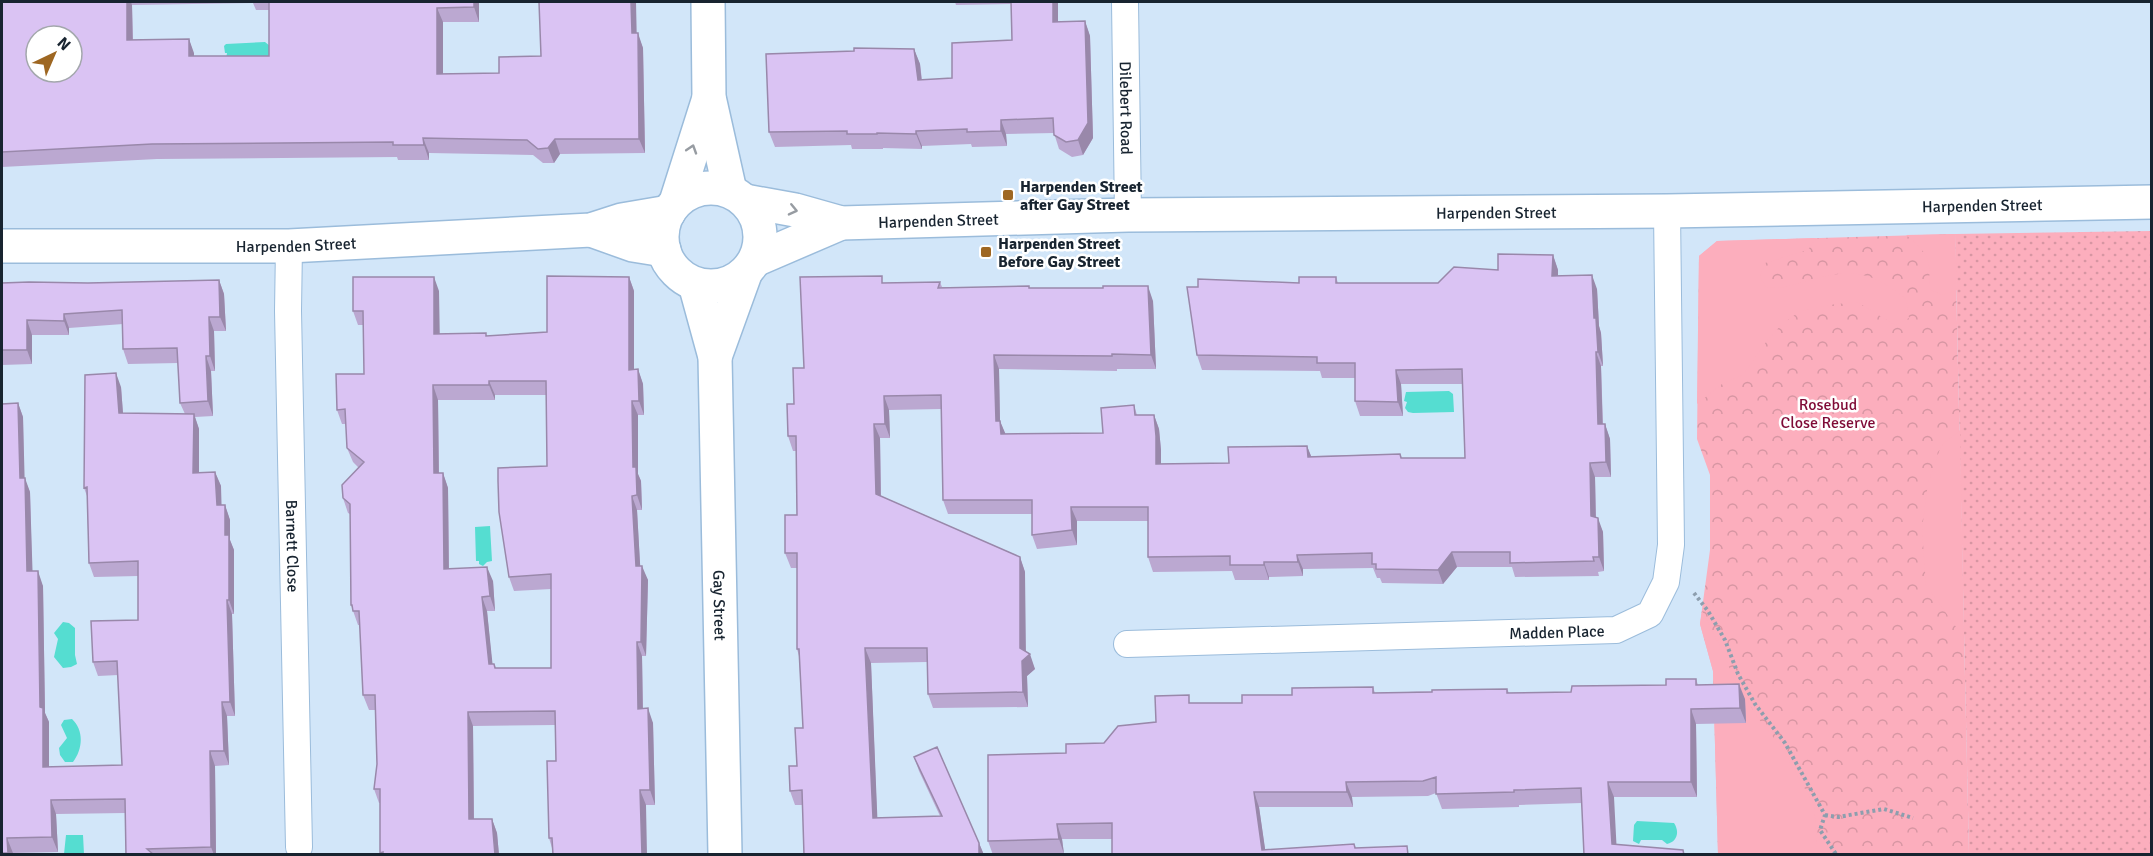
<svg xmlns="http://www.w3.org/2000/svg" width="2153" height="856" font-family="Signika,sans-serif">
  <defs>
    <pattern id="grass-dots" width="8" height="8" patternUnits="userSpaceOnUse" patternTransform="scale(1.5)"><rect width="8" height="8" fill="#fcaebd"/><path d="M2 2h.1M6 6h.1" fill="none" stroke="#d796a3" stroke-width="1.8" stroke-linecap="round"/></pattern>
    <pattern id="park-crowns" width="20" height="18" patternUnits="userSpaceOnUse" patternTransform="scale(1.5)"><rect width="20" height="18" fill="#fcaebd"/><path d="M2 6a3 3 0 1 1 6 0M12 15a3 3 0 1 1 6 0" fill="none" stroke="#d796a3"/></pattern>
  </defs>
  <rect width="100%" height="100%" fill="#d2e6f9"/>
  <path fill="url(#grass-dots)" d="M2151,231V854H1969L1955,234Z"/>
  <path fill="url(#park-crowns)" d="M1955,234L1969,854H1718L1713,671L1700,624L1710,550V475L1697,439L1699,256L1717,241Z"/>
  <path fill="#fcaebd" d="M1955,234L1957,290L1942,295L1931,290C1927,280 1931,275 1929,266C1928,253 1916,243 1906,235Z
    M1816,238L1808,250L1765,263L1760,277L1766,287C1783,290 1791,285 1807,281C1851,268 1871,271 1906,299L1909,318L1895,325L1857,302L1828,305L1799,312L1782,324L1766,342L1743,375L1722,384L1697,404L1699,256L1717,241Z
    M1960,430L1964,638L1926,585L1922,529L1928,483L1941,446Z
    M1702,611L1722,650L1734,679L1758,718L1782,748L1814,805L1817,844L1828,854H1718L1713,671L1700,624Z"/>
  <path fill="#55ddd1" d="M265,42L270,46L273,61L226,59L227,53H225L224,46L226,44Z
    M1449,391L1453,394L1454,412L1413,413L1408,412L1405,408L1407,402L1404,401L1406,392Z
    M490,526L492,561L487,562L483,566L479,564V561H476L475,527Z
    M63,622L69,623L75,628V655L77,664L71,667L63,668L54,657L58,639L54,633Z
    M72,719C84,730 83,749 73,762H65L60,755L59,748L67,738L61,725L64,720Z
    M1637,821L1674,823C1680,832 1677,842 1667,844L1662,840H1641L1639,844L1633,841L1634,825Z
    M66,835H83L84,854H64Z"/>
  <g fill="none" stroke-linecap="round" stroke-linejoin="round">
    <g stroke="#9bbcdb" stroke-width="28">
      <g id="minor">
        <path id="s1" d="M1125,2L1128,215"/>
        <path id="s2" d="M289,246L288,311L299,847"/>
        <path id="s3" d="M1127,644L1616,630L1650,614L1666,582L1671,545L1667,211"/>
      </g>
    </g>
    <g stroke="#9bbcdb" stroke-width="36">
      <g id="tertiary">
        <path d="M708,2L709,97L730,191"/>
        <circle cx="711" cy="237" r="49"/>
        <path id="s4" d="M745,201L795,210L841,223L1128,215L1667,211L2152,202"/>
        <path d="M676,202L709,98"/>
        <path d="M591,230L633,245L664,250"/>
        <path id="s5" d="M2,246H289L591,230L622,220L669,212"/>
        <path d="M755,260L841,223"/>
        <path id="s6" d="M695,284L715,357L725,854"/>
        <path d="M715,357L745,274"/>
      </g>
    </g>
    <path stroke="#8d9eae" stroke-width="4" stroke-dasharray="3 3" stroke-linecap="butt" d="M1694,593L1708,611L1725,640L1738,674L1755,704L1785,743L1825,815L1820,830L1836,854
      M1825,815L1838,817L1884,809L1913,818"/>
    <use href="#minor" stroke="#fff" stroke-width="26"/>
    <use href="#tertiary" stroke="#fff" stroke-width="33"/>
  </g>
  <path fill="#bba8d1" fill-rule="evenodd" d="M2,2H479V22H443V74L499,73L541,56L637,33L643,48L645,153L560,154L554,163H543L533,155L429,153V160H398L397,157L157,159L2,167ZM253,3L256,10H269V56H194L189,39L133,40L132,5Z
    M955,2H1058V22L1085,21L1090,36L1093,138L1083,155L1072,157L1059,149L1054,133L1006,134L1007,146L972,147L971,144L922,146V149L883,148V149H852L851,145L775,147L769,132L914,49L920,64L922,80L952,78L1012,40L1011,4L956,5Z
    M1553,255L1558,270V276L1597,289L1599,326L1601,333L1603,366H1601L1603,424H1605L1610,439L1611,477H1595L1596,517L1603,532L1604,571L1598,572L1599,576L1515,577L1512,567H1457L1443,584L1382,583L1380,578H1377L1373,568L1303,569V576L1269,577V580H1235L1232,571L1153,572L1148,557V521H1077V545L1037,549L1032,535V514H948L943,500L941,409L889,410L890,438H880L881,496L1020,557L1025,572V651L1035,669L1027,676L1028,707L933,708L928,694L927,662L871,663L877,818L940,816L919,771L914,757L979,843L984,855H804L803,805H795L790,791L797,766L803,728L799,656L797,649V568H791L785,553L797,515L796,451H793L788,436L794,404L804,368L885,283L940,282L942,287L1029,288L1153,301L1156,369H1117V371L999,369L1000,421L1005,434L1103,433L1134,405L1137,415H1154L1159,429L1161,450V464L1229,463L1307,446L1311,456L1400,454L1402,458H1465L1463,384H1401L1403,416H1360L1355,401V378H1322L1320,371L1202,370L1197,355L1198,287L1299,283L1336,277L1338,283H1438L1498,270Z
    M629,277L634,291V369H638L643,384L644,415H638V474L641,481L642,510H637L640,566L648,580L646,656H642L643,708L653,723L655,805H646L552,848L549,838L556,761L555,725L473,726L474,819H492L497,833L499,855H381L380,803H379L374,789L377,764L375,710H369L363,695L360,625H358L351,605L350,514L348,513L343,498L359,468L353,462L347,448L346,424H342L337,410L364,374V325H358L353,311L439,291V334L487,336L547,332ZM495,395H546L547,466L509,577L514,591L551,589V668H496L494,664H492L487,611H495L493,581L449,569L448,488L443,473H439L438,400H495Z
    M219,280L224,294L226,331H214L215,371H211L213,416L195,417L199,429V473L215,472L221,486V505H225L230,520V540L234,550V614H232L235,716H227L229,765L215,766L216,855H126L125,813L56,814L58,852L13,853V855H2V404L18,403L23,417L24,478L30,492L32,571L43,586L45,713L49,722V767L122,765L118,675L98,676L93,662L138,620V576L94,577L89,563L87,496L84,488L121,387L123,413L185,414L180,403L178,363L128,364L123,349V324L69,328V335H32V364L2,365V283H88Z
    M1696,679L1698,685L1745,699L1746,723L1696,724L1697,797H1614L1584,855L1582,803L1519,805V807L1442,809L1436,793L1428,796L1352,797L1353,807H1259L1265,850L1354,844L1356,848L1410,855H1112V839H1062L1064,854L993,855L988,841L1066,753L1104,743L1156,722L1192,703H1242L1292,695L1373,687L1375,693L1507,689L1509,693L1571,692L1666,685Z"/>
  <path fill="#98a" d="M127,2H131L132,5L133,55L127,40Z
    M474,2H479V22L474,7Z
    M631,2H636L637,48L632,33Z
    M1053,2H1058V37L1053,22Z
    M437,8L443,22V88L437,74Z
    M1085,21L1090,36L1093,138L1083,155L1078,140Z
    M638,33L643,48L645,153L639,139Z
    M189,39L194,53V70L189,56Z
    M914,49L920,64L923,95L918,80Z
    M1001,120L1006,134L1007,146L1001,131Z
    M916,131L922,146V149L916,134Z
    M423,138L429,153V160L424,145Z
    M555,139L560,154L554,163L548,148Z
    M1553,255L1558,270V290L1552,276Z
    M1592,275L1597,289L1599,326L1601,333L1603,366L1598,352L1594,318Z
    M434,277L439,291L440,348L434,334Z
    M629,277L634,291V384L629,370Z
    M219,280L224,294L226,331L220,317Z
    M1148,286L1153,301L1156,369L1151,355Z
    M64,314L69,328V335L64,321Z
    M209,317L214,331L215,371L210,356Z
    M27,320L32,335V364L27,350Z
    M1596,352L1601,366L1603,439L1598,424Z
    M994,355L999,369L1000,421L1006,435V448L996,421Z
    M206,356L211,371L213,416L208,401Z
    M638,369L643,384L644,415L639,401Z
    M1396,370L1401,384L1403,416L1398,402Z
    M116,373L121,387L124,427L119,413Z
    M489,381L495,395V400L489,385Z
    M433,385L438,400L439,488L434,473Z
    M884,396L889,410L890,438L885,424Z
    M632,401L638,415V474L641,481L642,510L637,495L633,467Z
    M18,403L23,417L25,493L20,478Z
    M194,414L199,429V487L193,473Z
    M1154,415L1159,429L1161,450V478L1156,464Z
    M874,424L880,438L881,509L876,494Z
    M1605,424L1610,439L1611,477L1606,462Z
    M1307,446L1313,461L1308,457Z
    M1590,463L1595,477L1596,530L1591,516Z
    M215,472L221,486L222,520L217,505Z
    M443,473L448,488L449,584L444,569Z
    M25,478L30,492L33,586L27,571Z
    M632,496L637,510L641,580L636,566Z
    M225,505L230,520V540L234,550V614L229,600L225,535Z
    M1071,507L1077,521V545L1072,530Z
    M1598,518L1603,532L1604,571L1599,557Z
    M1452,552L1457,567L1443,584L1438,570Z
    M1297,555L1303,569V576L1298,562Z
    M1020,557L1025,572L1026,658L1030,654L1035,669L1027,676L1028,707L1023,692L1020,648Z
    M1264,562L1269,577V580L1264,565Z
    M642,566L648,580L646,656L641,642Z
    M487,567L493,581L495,611L490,596Z
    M38,571L43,586L45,713L49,722V782L43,767L40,707Z
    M482,597L487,611L494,678L489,664Z
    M227,600L232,614L235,716L230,702Z
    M637,642L642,656L643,723L638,709Z
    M865,648L871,663L878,833L873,818Z
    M1739,684L1745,699L1746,723L1740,708Z
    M222,702L227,716L229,765L224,751Z
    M648,708L653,723L655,805L650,790Z
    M1691,709L1696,724L1697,797L1691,782Z
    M468,712L473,726L474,833L469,819Z
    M210,751L215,766L216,855H214L211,847Z
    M1346,782L1352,797L1353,807L1347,792Z
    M1608,782L1614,797L1617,855L1612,844Z
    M640,790L646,805L647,855H642Z
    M1254,792L1259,807L1266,855L1262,850Z
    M51,800L56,814L58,852L52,837Z
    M492,819L497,833L499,855H495Z
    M1057,824L1062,839L1064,854L1059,839Z
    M7,838L13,853V855H9L8,853Z
    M979,843L984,855H979Z"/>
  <path fill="#dac3f3" stroke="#98a" stroke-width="1.5" fill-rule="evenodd" d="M2,2H127V40L189,39V56H269V2H474V7L437,8V74L499,73V57L541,56L539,2H631L632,33H638L639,139H555L548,148L538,149L527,140L423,138L424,145H393V142L152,144L2,152ZM36,36H72V72H36Z
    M1011,2H1053V22L1085,21L1088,123L1078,140L1066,142L1054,135L1053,118L1001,120V131L967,132V129L916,131V134L877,133V134H847V131L769,132L766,54L854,51V48L914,49L918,80L952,78V43L1012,40Z
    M1498,254L1553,255L1552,276L1592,275L1594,318H1596L1598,352H1596L1598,424H1605L1606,462L1590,463L1591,516L1598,518L1599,557H1593L1594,561L1510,563V552H1452L1438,570L1376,569V564H1372V553L1297,555L1298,562H1264V565H1230V556L1148,557V507H1071L1072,530L1032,535V500H943L941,395L884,396L885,424H874L876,494L1020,557V648L1030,654L1022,661L1023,692L928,694L927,648H865L873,818L942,816L914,757L937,747L979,843V855H804L802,790L790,791L789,766H797L795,728H803L799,649H797V553H785V515H797L796,436H788L787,404H794L793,368H804L800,277L882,276V283L940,282L938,288L1029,286V288H1103V286H1148L1151,355L1112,354V356L994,355L996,421H1000L1001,434L1103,433L1101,408L1134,405L1135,415H1154L1156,436V464L1229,463L1228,447L1307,446L1308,457L1400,454L1401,458H1465L1462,369L1396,370L1398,402L1355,401V363H1317V357L1197,355L1187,287H1198V279L1299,283V277H1336V283H1438L1454,267L1498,270Z
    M547,276L629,277V370L638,369L639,401H632L633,467H636L637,495L632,496L636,566H642L641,642H637L638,709L648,708L650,790H640L642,855H553L552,838H549L547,761H556L555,711L468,712L469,819H492L495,855H383V852L380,853V789H374L377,764L375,695H363L359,611H353L352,605H351L350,504L343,498L342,485L364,462L347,448L345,409L337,410L336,374H364L363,311H353V277H434V334L486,333V336L547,332ZM489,381H546L547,466L498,468V481L499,512L509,577L551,574V668H495L494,664H489L482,597L490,596L487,567L444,569L443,473H434L433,385H489Z
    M219,280L220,317H209L210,356H206L208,401L180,403L177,348L123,349L122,310L64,314V321L27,320V350H2V283L29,282L88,283Z
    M116,373L119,413L194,414L193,473L215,472L217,505H225V535H229V600H227L230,702H222L224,751H210L211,847L147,849L154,855H126L125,799L51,800L52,837L7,838L8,853H2V404L18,403L20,478H25L27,571H38L40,707L43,708V767L122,765L117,661L93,662L91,621L138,620V561L89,563L87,487L84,488L85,375Z
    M1666,679H1696V685L1739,684L1740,708L1691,709V782H1608L1612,844L1683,850L1684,855H1584L1581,788L1514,790V792L1436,794V777L1423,781L1346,782L1347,792H1254L1262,850L1354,844L1355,848L1407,846L1408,855H1112V823L1057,824L1059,839L988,841V755L1066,753V744L1104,743L1118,726L1156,722L1155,696L1189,695V703H1242V695H1292V688L1373,687V693L1432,692V690L1507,689V693L1571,692L1572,686L1666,685Z"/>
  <defs><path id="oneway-chevron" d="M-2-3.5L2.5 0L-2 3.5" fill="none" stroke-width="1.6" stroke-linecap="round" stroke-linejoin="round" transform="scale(1.5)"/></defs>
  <g stroke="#979ca2">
    <use href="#oneway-chevron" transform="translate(692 149) rotate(-72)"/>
    <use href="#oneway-chevron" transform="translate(793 210) rotate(13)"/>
  </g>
  <g fill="#9e6722" stroke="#fff" stroke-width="2">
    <rect x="1002" y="189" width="12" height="12" rx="3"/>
    <rect x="980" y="246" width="12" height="12" rx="3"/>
  </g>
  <g text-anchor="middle" stroke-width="5" stroke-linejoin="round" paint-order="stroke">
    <g font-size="16" fill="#182430" stroke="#fff">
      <text dy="6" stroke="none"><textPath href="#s1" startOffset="106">Dilebert Road</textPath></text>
      <text dy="6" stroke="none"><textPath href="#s4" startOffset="1240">Harpenden Street</textPath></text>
      <text dy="6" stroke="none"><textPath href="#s4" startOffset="754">Harpenden Street</textPath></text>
      <text dy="6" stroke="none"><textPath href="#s4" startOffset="196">Harpenden Street</textPath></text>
      <text dy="6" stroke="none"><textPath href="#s5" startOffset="294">Harpenden Street</textPath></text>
      <text dy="6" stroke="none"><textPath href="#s2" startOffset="300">Barnett Close</textPath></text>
      <text dy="6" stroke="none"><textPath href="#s6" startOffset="324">Gay Street</textPath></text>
      <text dy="6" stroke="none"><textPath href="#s3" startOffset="430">Madden Place</textPath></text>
    </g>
    <g font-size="16" font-weight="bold" fill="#182430" stroke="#fff" text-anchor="start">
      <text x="1020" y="192">Harpenden Street<tspan x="1020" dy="18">after Gay Street</tspan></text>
      <text x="998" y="249">Harpenden Street<tspan x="998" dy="18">Before Gay Street</tspan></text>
    </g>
    <g font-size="16" fill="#7f0a36" stroke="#fff">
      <text x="1828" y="410">Rosebud<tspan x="1828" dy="18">Close Reserve</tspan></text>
    </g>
  </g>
  <rect width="2153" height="856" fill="none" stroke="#182430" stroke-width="6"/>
  <g transform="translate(54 54) rotate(44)"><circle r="28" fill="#ffffff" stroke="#a3a7ac" stroke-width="1.5"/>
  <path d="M0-4.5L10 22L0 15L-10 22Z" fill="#9e6722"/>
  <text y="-9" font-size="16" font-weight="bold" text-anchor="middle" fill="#182430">N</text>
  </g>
</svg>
